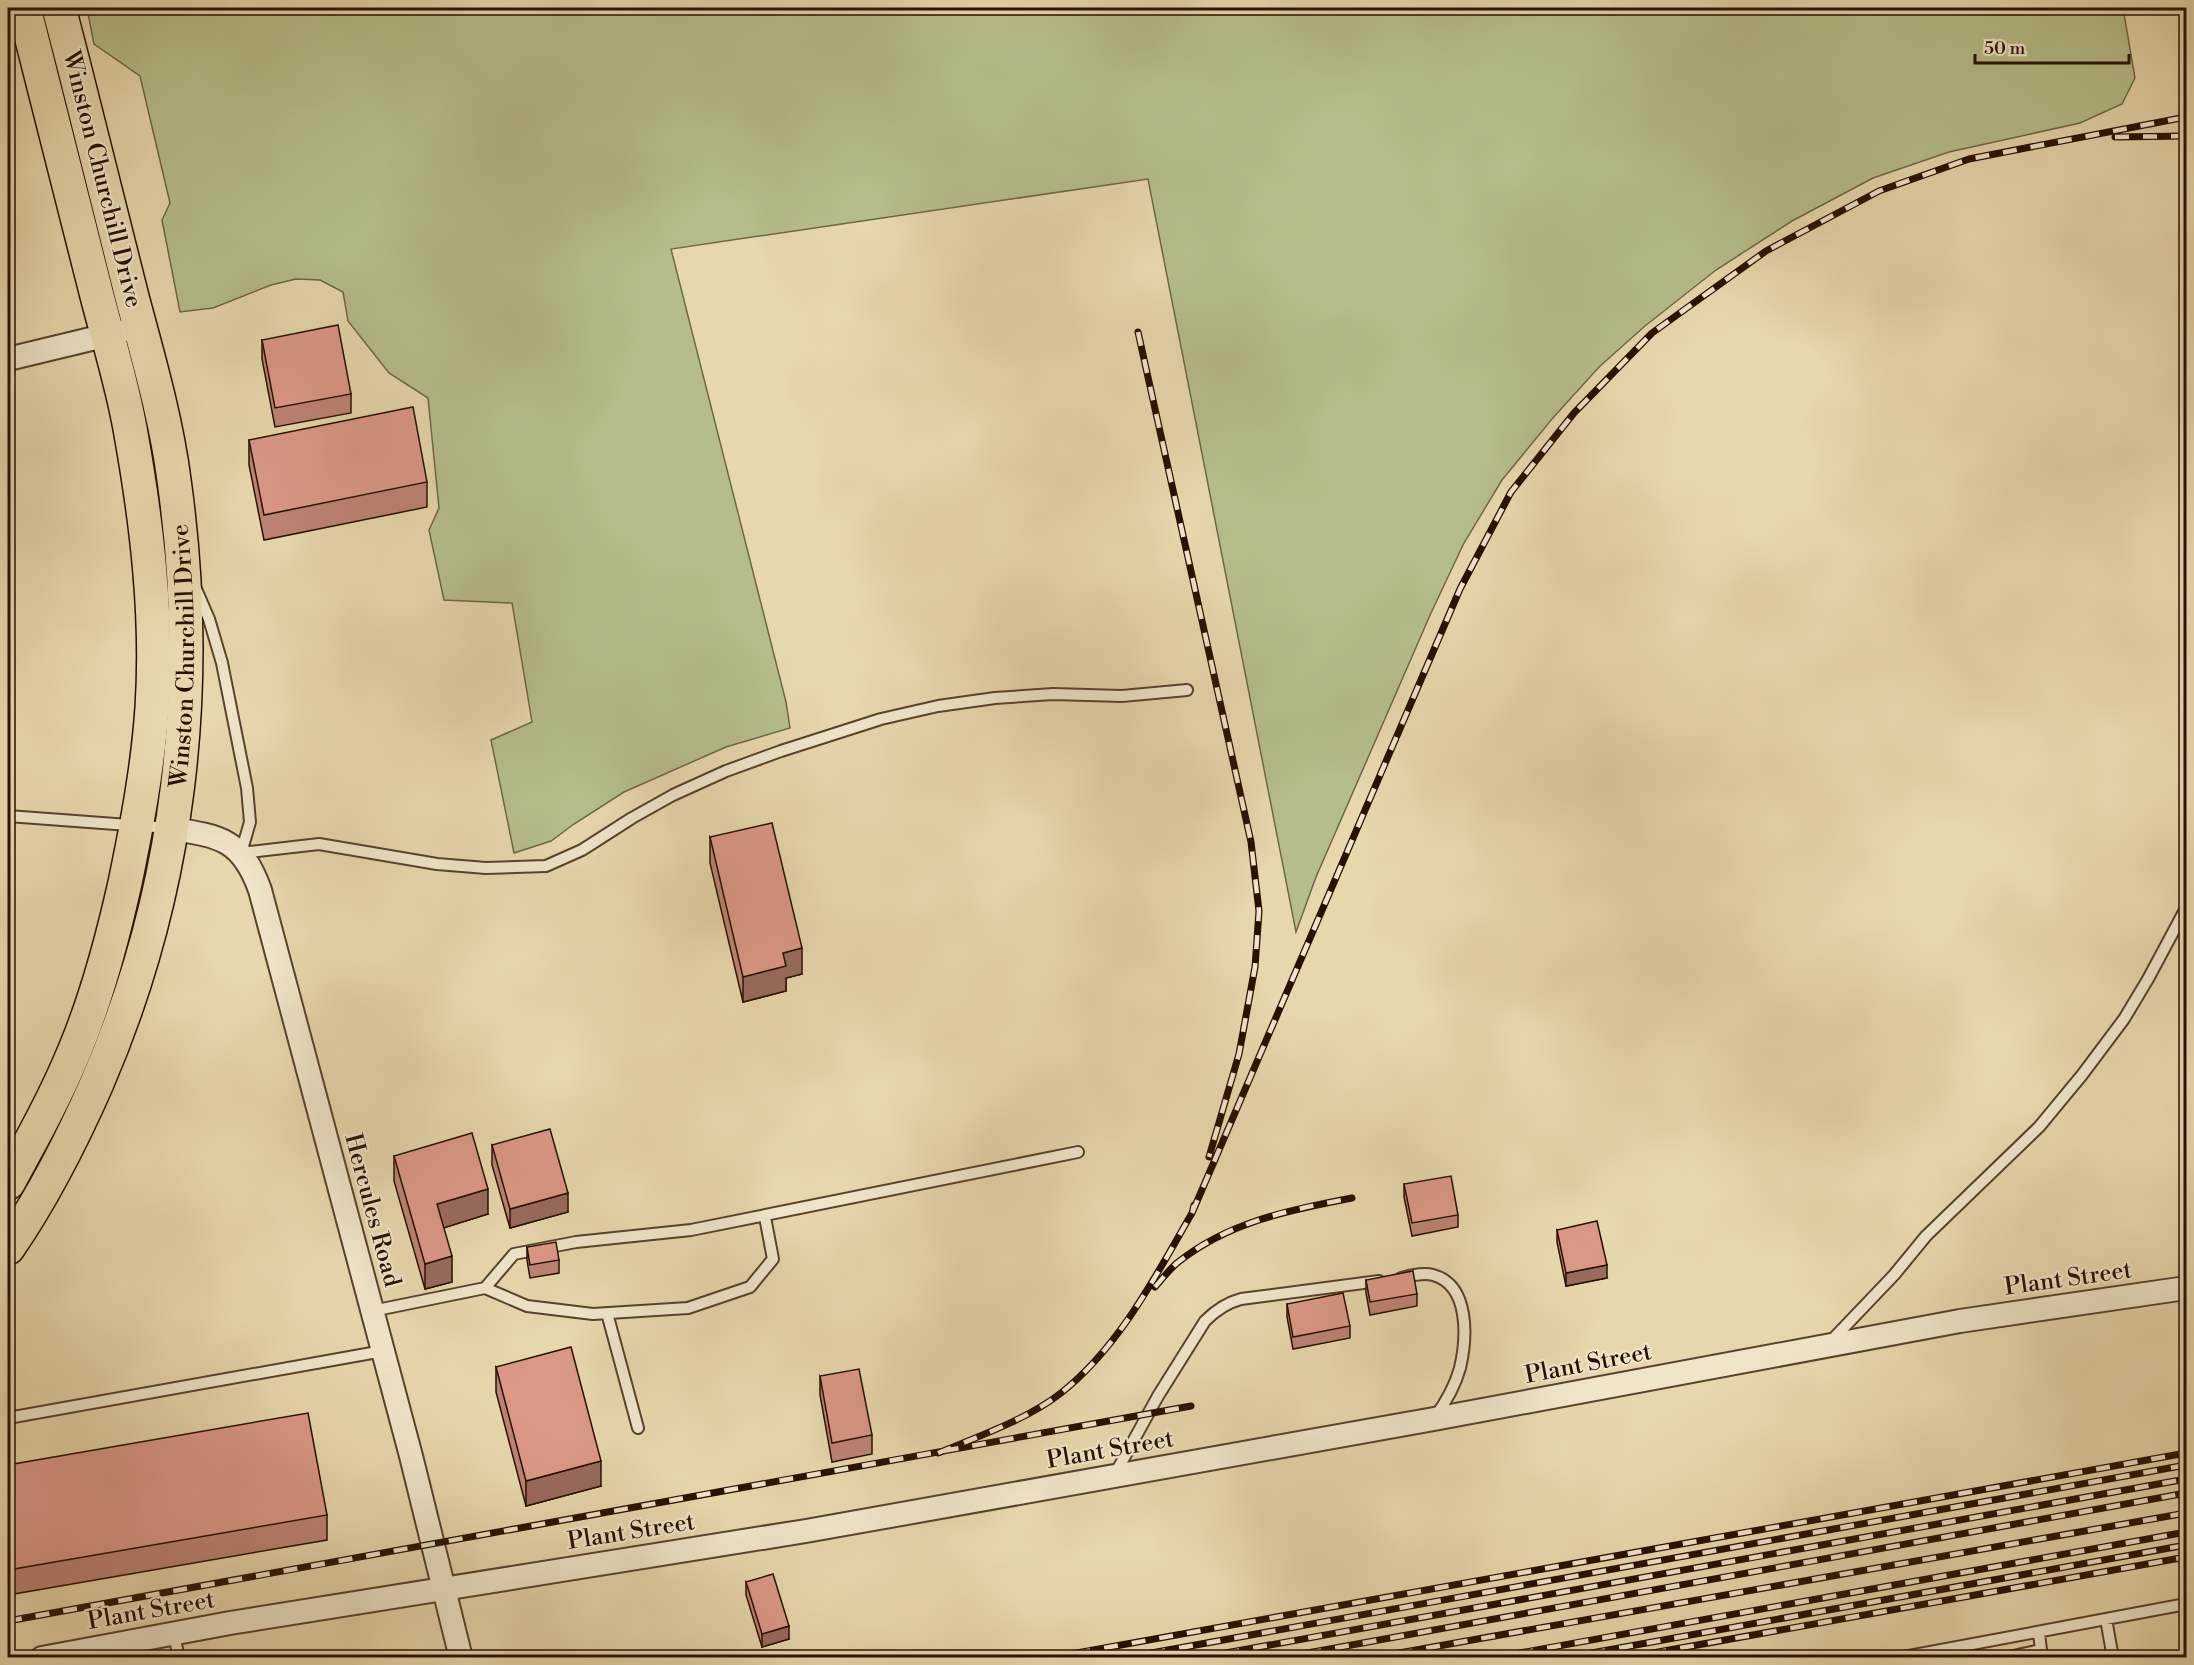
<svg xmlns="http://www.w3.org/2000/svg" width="2194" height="1665" font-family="'Libre Bodoni',serif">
  <rect width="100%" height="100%" fill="#e7d7ac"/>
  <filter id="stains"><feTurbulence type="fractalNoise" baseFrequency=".00333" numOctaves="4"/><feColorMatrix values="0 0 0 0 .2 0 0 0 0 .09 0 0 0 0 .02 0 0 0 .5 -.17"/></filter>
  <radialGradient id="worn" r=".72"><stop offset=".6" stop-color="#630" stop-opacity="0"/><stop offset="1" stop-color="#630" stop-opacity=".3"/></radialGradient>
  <path fill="#b5be8a" stroke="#6e6746" stroke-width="1.5" d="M87,8H2123L2135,78L2122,104L2080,123L1949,152L1873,178L1792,221L1716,270L1645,326L1599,367L1552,419L1502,480L1464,543L1431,613L1316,877L1296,932L1148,179L671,249L786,702L790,728L726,747L624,792L574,824L551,841L514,853L491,740L532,722L512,603L444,600L429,530L439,508L428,398L389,373L348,321L343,292L320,280L296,279L271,285L213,308L180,312L162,220L170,203L140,76L94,44Z"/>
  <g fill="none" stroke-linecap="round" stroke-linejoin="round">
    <g stroke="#57422c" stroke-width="14">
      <path id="service" d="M196,589L209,619L222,663L247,788L250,822L241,853L319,844L437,864L486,868L546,866L582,850L632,818L673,795L726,771L781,751L881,719L938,706L995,698L1053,694L1122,696L1187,690
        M8,816L169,828
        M1401,1278C1410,1276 1423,1272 1433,1275C1470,1285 1467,1338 1460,1368C1455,1386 1446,1402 1435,1417
        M485,1288L527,1306L593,1314L688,1308L750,1287L773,1259L765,1217
        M372,1311L485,1288L514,1254L576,1242L691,1230L1078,1152
        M607,1313L638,1428
        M1831,1341L1894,1275L1926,1236L2039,1127L2082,1075L2124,1019L2148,979L2186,908
        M8,1418L383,1351
        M1114,1476L1158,1396L1205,1321C1216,1310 1226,1303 1241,1299L1379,1281
        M2106,1619L2113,1658
        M174,1633L177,1649L176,1658
        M1898,1658L2186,1604
        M2004,1658L2041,1650L2039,1633"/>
    </g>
    <g stroke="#57422c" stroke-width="26">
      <path id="minor" d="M8,359L120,332
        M172,829C221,836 242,840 260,890L411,1456L461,1658
        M42,1658L230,1623L806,1531L1434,1419L1960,1321L2186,1288"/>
    </g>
    <g stroke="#271002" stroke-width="36">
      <g id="trunk">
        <path d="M8,1183C31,1141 55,1098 74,1052C97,998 112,941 125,883C137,825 148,767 152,708C158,617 147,524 131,434C123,386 108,339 96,292C72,197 48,102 24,8"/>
        <path id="s1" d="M8,1248C43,1197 72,1140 97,1083C180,891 203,686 174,480C166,418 148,357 132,297C108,200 84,104 59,8"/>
      </g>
    </g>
    <use href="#service" stroke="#efe5c9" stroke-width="10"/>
    <use href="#minor" stroke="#efe5c9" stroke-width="22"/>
    <use href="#trunk" stroke="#e7d7ac" stroke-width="33"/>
    <g stroke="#271002" stroke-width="7">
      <path id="rail" d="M2115,137L2186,136
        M1138,332L1251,842L1259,911L1255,967L1239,1054L1209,1157
        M1192,1213L1460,589L1511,492L1574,413L1652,333L1766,251L1879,191L1969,159L2186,117
        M1155,1287C1162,1279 1169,1270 1177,1263C1228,1222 1289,1210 1352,1198
        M938,1453C977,1437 1028,1419 1061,1393C1120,1346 1155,1277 1192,1213L1194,1205
        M8,1621L1191,1406
        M1049,1658L2186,1453
        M1124,1658L2186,1465
        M1198,1658L2186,1479
        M1280,1658L2186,1493
        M1371,1658L2186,1513
        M1492,1658L2186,1532
        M1564,1658L2186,1545
        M1625,1658L2186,1557"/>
    </g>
    <use href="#rail" stroke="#efe5c9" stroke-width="4.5" stroke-dasharray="14" stroke-linecap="butt"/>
  </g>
  <path fill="#bc8374" stroke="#271002" stroke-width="1.5" d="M262,340L351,394V413L275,427L262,359Z
    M249,440L427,482V507L264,540L249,465Z
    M710,837L802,974L786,978V991L743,1002L710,863Z
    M492,1145L568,1212L510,1228L492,1165Z
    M394,1156L488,1214L443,1228L452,1282L425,1289L394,1181Z
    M1404,1184L1458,1215V1227L1412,1236L1404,1197Z
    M1557,1230L1607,1278L1566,1286L1557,1242Z
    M527,1247L559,1260V1273L530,1278L527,1260Z
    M1366,1280L1417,1294V1306L1370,1315L1366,1293Z
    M1287,1304L1350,1326V1338L1293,1349L1287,1317Z
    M496,1367L601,1486L526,1506L496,1392Z
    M820,1376L872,1435V1454L832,1462L820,1395Z
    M8,1465L327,1515V1540L8,1595Z
    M746,1582L789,1639L762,1647L746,1595Z"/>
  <path fill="#996a5e" stroke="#271002" stroke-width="1.5" d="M802,948V974L786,978V991L743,1002V977L783,953Z
    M488,1189V1214L437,1230V1204Z
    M568,1193V1212L510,1228V1209Z
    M452,1256V1282L425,1289V1264Z
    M1607,1265V1278L1566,1286V1273Z
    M601,1461V1486L526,1506V1481Z
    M789,1626V1639L762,1647V1634Z"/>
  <path fill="#db9887" stroke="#271002" stroke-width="1.5" d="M338,325L351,394L275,408L262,340Z
    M413,407L427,482L264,515L249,440Z
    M772,823L802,948L783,953L786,966L743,977L710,837Z
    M550,1129L568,1193L510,1209L492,1145Z
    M472,1133L488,1189L437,1204L452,1256L425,1264L394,1156Z
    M1451,1176L1458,1215L1412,1223L1404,1184Z
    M1597,1221L1607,1265L1566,1273L1557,1230Z
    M556,1242L559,1260L530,1265L527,1247Z
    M1413,1271L1417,1294L1370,1302L1366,1280Z
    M1343,1293L1350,1326L1293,1337L1287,1304Z
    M571,1347L601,1461L526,1481L496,1367Z
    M859,1369L872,1435L832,1443L820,1376Z
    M308,1413L327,1515L8,1570V1465Z
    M773,1574L789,1626L762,1634L746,1582Z"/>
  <g text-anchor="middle" stroke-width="4.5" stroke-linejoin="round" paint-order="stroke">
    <g font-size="24" fill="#271002" stroke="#efe5c9">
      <text transform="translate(103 179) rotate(76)" y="8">Winston Churchill Drive</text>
      <text dy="8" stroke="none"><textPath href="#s1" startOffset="627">Winston Churchill Drive</textPath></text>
      <text transform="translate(373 1210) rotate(75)" y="8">Hercules Road</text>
      <text transform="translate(2068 1278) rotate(-8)" y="8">Plant Street</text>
      <text transform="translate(1588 1363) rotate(-11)" y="8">Plant Street</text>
      <text transform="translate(1110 1449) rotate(-10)" y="8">Plant Street</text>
      <text transform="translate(631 1531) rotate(-9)" y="8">Plant Street</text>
      <text transform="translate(151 1610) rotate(-10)" y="8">Plant Street</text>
    </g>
  </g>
  <rect width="2194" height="1665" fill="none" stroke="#e7d7ac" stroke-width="30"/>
  <rect x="9" y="9" width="2176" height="1647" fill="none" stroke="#271002" stroke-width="3"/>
  <rect x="15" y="15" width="2164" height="1635" fill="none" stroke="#271002" stroke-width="1.5"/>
  <path d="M1975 54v9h154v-9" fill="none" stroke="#271002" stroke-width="3"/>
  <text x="1984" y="54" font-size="18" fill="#271002" stroke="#efe5c9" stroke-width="4.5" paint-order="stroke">50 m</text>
  <rect width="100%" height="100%" filter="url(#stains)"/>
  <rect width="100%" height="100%" fill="url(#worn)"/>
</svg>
